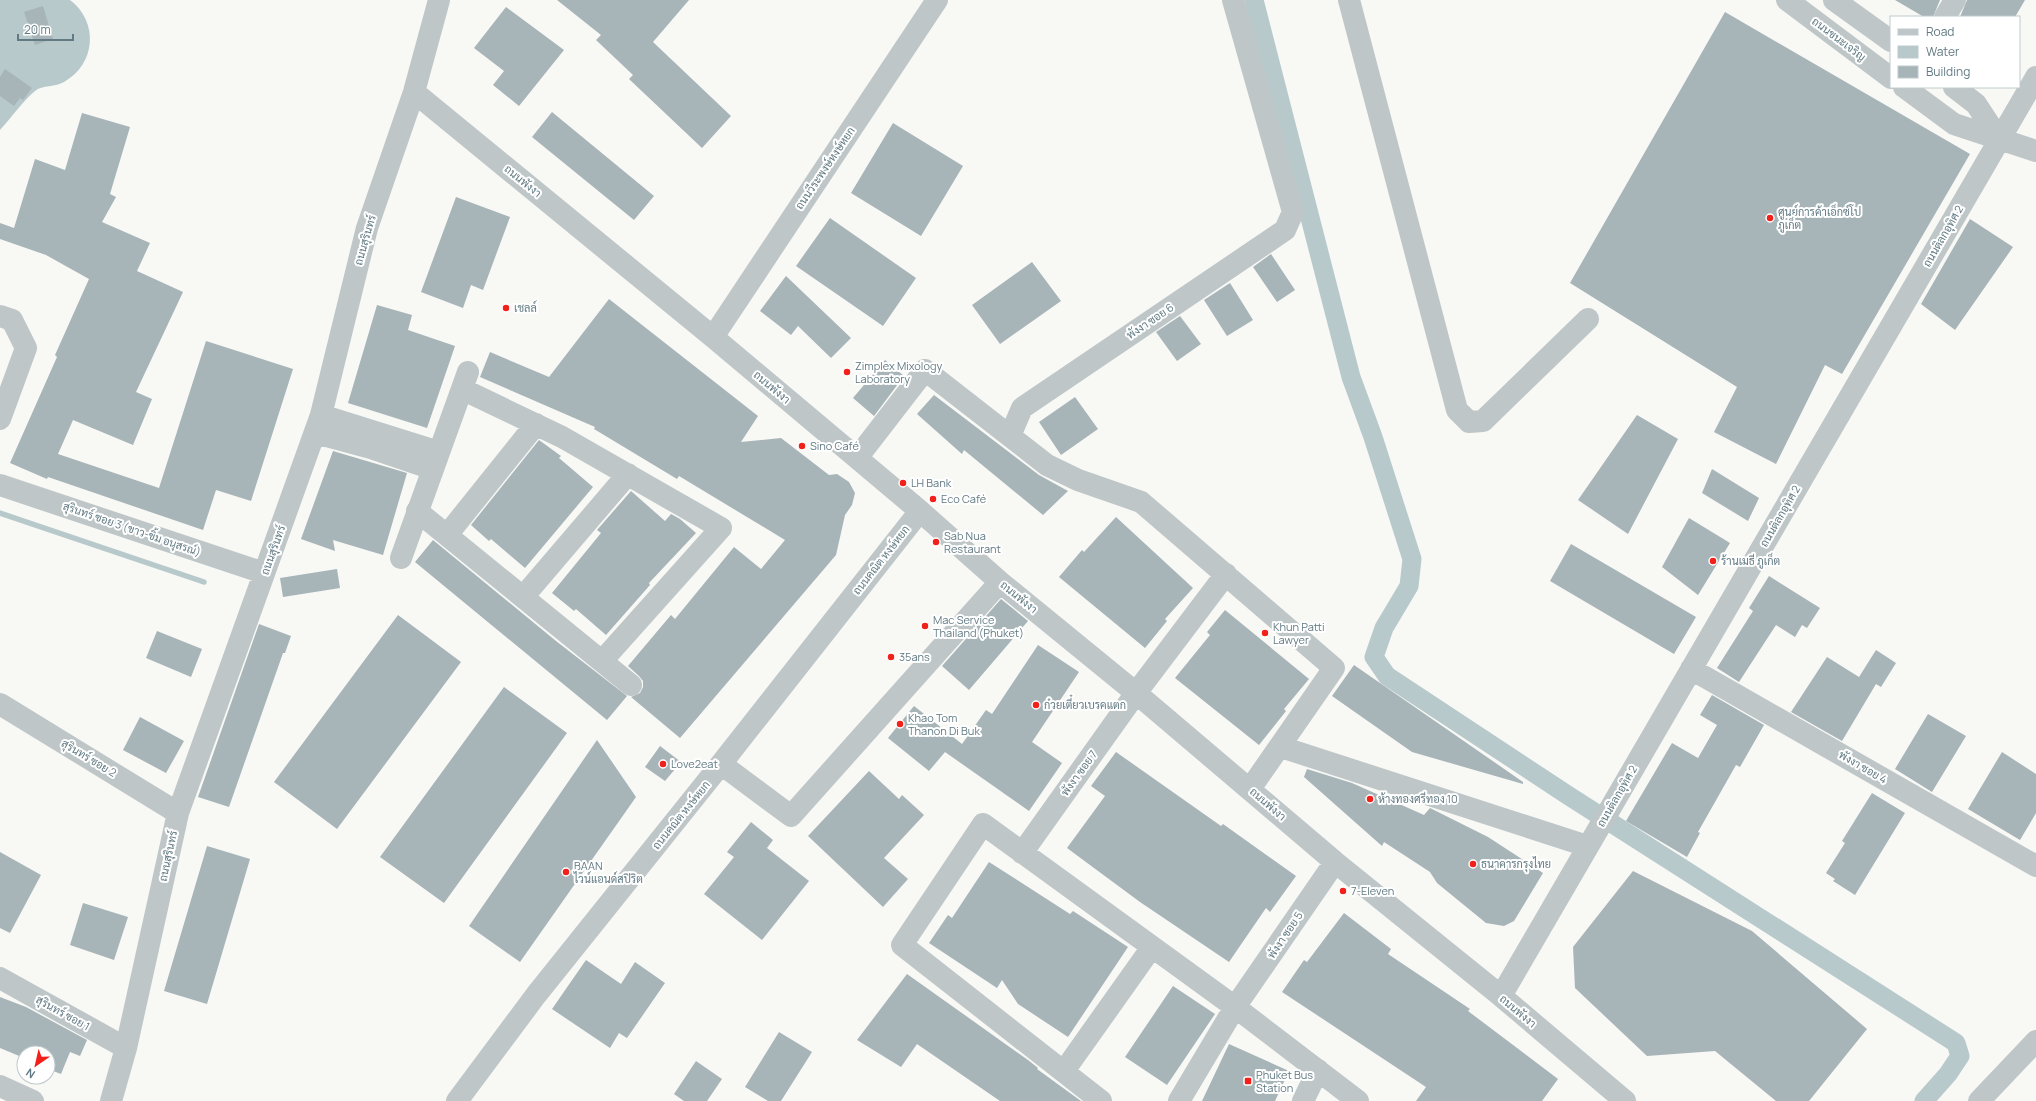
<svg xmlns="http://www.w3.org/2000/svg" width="2036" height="1101" font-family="Manrope,Sarabun,sans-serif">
  <rect width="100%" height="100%" fill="#f8f8f5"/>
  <path fill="#b7c9cb" d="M0,0H70C99,22 96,64 64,82C56,87 42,85 35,91C22,102 11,118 0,130Z"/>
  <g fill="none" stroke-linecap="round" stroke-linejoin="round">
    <path stroke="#b7c9cb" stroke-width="5.5" d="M0,513L204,582"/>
    <path stroke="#b7c9cb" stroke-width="19" d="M1254,0L1351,377L1373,437L1412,559L1409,586L1384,628L1374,657L1387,676L1569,796L1956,1043L1960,1056L1948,1074L1924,1101"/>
  </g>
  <path fill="#a7b4b8" d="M557,0H689L653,42L731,116L702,148L629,79L633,75L596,40L601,35Z
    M1895,0H1940L1933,17H1924Z
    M1967,0H2025L2015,17H1960Z
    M43,6L53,39L35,45L24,12Z
    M506,7L564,50L519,106L493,85L504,71L474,48Z
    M1725,12L1970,154L1842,374L1825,365L1776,464L1714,432L1737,387L1570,283Z
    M5,69L32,88L23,100L20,98L14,106L0,96V77Z
    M552,112L654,196L634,220L532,137Z
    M82,113L130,127L110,194L116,197L102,222L150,243L137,271L183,292L136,392L152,399L133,445L73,420L58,454L159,488L206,341L293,369L251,501L216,490L203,530L48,477L47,479L10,463L57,357L55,355L89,279L46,255L0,239V223L14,228L35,159L65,170Z
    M893,123L963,166L921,236L851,193Z
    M456,197L510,217L483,290L471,285L463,308L421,292Z
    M830,218L916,278L883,326L796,266Z
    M1970,219L2013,247L1955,330L1921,304Z
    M1271,254L1295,290L1277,302L1253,267Z
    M1032,262L1061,301L1000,344L972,305Z
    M786,276L851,338L831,358L798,326L791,335L760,311Z
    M1230,283L1253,320L1227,336L1204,300Z
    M609,299L758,416L741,442L781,438L829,475L837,474L849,482L855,493L852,505L845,515L836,555L680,738L631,697L640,693L643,687V681L639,676L628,666L671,615L675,619L734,547L761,569L785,540L679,476L677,479L594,429L595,427L480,377L490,352L549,377Z
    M377,305L412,315L408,330L455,346L427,428L348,403Z
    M1180,316L1201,344L1177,361L1156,332Z
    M885,360L904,376L874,416L853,398Z
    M934,395L1039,475L1068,491L1043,515L964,450L962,454L917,414Z
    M1075,397L1098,429L1061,455L1039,422Z
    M1637,415L1678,439L1628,534L1578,500Z
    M539,440L561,456L559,458L593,487L525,568L491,539L489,541L471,525Z
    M333,451L407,473L383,555L333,540L335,551L301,539Z
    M1712,469L1759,498L1748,521L1702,493Z
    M631,491L665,521L671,514L680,519L696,533L649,583L650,585L606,635L576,609L574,611L552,593L601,533L597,530Z
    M1116,517L1193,588L1165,619L1167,621L1145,648L1059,577L1082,550L1084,552Z
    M1689,518L1730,543L1698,595L1662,567Z
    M433,540L556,641L627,696L607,720L415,562Z
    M1571,544L1696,617L1674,654L1550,581Z
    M337,569L340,588L283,597L280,578Z
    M1769,576L1820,608L1807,628L1802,625L1795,637L1776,625L1739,682L1717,668L1753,611L1749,608Z
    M1001,599L1028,621L969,690L942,666Z
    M1225,610L1309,679L1284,709L1286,711L1259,745L1175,678L1210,635L1207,632Z
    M398,615L461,662L337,829L274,782Z
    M259,624L291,636L285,653H283L229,807L198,797Z
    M157,631L202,649L191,677L146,658Z
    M1038,645L1079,672L1032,742L1062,763L1029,811L945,752L929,771L888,738L914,706L962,744L986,710L992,714Z
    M1876,650L1896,663L1881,687L1876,684L1842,741L1791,712L1827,657L1859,677Z
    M1354,665L1523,782V784L1412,752L1332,696Z
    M504,687L567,733L444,903L380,857Z
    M1712,695L1764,725L1740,767L1736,765L1698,832L1700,833L1687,857L1626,821L1672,743L1698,758L1717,725L1700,715Z
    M1928,714L1966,736L1932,792L1895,769Z
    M140,717L184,741L166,773L123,750Z
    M597,740L636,797L520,962L469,926Z
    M660,746L681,762L665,781L645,767Z
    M1116,752L1221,826L1223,824L1296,876L1270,912L1266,908L1229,962L1140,902L1067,848L1105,796L1091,786Z
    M2002,752L2036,774V813L2020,840L1968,809Z
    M1307,769L1352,783L1424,815L1430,808L1488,837L1543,873L1514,921L1504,926L1486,923L1437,883L1430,872L1384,842L1382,846L1304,777Z
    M869,771L899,799L902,795L924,815L884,858L908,879L883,907L808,836Z
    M1872,793L1905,813L1855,895L1833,881L1835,879L1826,873L1845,843L1842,841Z
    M751,822L773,840L767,848L809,881L762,940L704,894L734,857L727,852Z
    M207,846L250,859L207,1004L164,991Z
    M0,852L41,875L10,933L0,928Z
    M989,862L1070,914L1073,911L1128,947L1068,1037L1018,1004L1002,980L997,988L929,943L948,915L952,918Z
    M1633,871L1752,931L1867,1029L1809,1101H1776L1715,1051L1647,1056L1575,988L1573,947Z
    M83,903L128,917L114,960L70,945Z
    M1344,913L1391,949L1388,954L1470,1009L1468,1011L1558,1079L1542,1101H1416L1426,1087L1282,992L1304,960L1307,962Z
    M586,960L621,984L635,962L665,983L627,1038L619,1033L610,1048L552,1009Z
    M907,974L1028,1060L1038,1068L1037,1069L1081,1101H1000L917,1044L901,1067L857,1040Z
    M1173,986L1215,1014L1167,1085L1125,1057Z
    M0,997L26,1007L87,1040L80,1056L70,1052L61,1074L48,1069V1053H24V1058L0,1048Z
    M779,1032L812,1052L781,1101H768L745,1087Z
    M1229,1044L1289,1071L1275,1101H1202Z
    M696,1061L722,1079L707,1101H684L674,1094Z"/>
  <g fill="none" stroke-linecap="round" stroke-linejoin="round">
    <path stroke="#bec6c8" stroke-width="22" d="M1349,0L1457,410L1469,422L1483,421L1588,319
      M1787,0L1891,78
      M1834,0L1891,41
      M1945,17L1955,0
      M1904,87L1954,124L2036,151
      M1954,87L1976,104L1999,139
      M414,92L713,337L920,511L1000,582L1136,693L1335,862L1501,996L1625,1101
      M0,316L12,320L26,348L0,419
      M713,337L937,0
      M462,389L562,437L721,528L602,661
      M321,415L439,452
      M315,433L374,449L433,469
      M1010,436L1022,408L1285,230L1293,212L1233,0
      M857,458L925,370L1047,465L1078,480L1141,502L1334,668L1250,789
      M0,485L264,573
      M417,511L631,685
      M447,535L536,424
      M401,558L468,372
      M523,597L628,474
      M1691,669L2036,866
      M0,704L178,813
      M1281,747L1587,846
      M721,764L791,816L1000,582
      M1022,853L1136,693L1226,574
      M0,978L126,1048
      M1501,996L2036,77
      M1064,1071L1152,947
      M0,1086L33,1101
      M111,1101L126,1048L178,813L321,415L367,228L414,92L439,0
      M457,1101L536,995L721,764L920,511
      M1101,1101L902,945L983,824L1235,1007L1358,1101
      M1179,1101L1235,1007L1335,862
      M1303,1101L1318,1070
      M1979,1101L2036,1041"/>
  </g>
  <g fill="#f2201b" stroke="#fff" stroke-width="1.5">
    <circle cx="1770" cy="218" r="4"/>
    <circle cx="506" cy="308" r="4"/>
    <circle cx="847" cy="372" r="4"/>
    <circle cx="802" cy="446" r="4"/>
    <circle cx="903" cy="483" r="4"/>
    <circle cx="933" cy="499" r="4"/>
    <circle cx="936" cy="542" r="4"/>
    <circle cx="1713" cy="561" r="4"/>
    <circle cx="925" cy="626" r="4"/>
    <circle cx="1265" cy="633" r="4"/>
    <circle cx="891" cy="657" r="4"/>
    <circle cx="1036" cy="705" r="4"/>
    <circle cx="900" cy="724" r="4"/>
    <circle cx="663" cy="764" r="4"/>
    <circle cx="1370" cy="799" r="4"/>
    <circle cx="1473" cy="864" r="4"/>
    <circle cx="566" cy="872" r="4"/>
    <circle cx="1343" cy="891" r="4"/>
    <rect x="1244" y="1077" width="8" height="8" rx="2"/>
  </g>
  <g text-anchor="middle" stroke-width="4" stroke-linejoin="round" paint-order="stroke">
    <g font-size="11" fill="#617a83" stroke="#fff">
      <text transform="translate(1839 39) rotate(37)" y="4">ถนนชนะเจริญ</text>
      <text transform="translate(825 168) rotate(-56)" y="4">ถนนวีระพงษ์หงษ์หยก</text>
      <text transform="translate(523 181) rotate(39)" y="4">ถนนพังงา</text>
      <text transform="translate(1943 236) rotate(-60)" y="4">ถนนติลกอุทิศ 2</text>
      <text transform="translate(365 240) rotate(-74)" y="4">ถนนสุรินทร์</text>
      <text transform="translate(1150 321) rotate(-34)" y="4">พังงา ซอย 6</text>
      <text transform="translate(772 387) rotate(40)" y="4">ถนนพังงา</text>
      <text transform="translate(1780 516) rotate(-60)" y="4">ถนนติลกอุทิศ 2</text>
      <text transform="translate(132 529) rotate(19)" y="4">สุรินทร์ ซอย 3 (ขาว-ขิ้ม อนุสรณ์)</text>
      <text transform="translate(273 550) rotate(-70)" y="4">ถนนสุรินทร์</text>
      <text transform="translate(881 560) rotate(-52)" y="4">ถนนคณิต หงษ์หยก</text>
      <text transform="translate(1019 597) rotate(39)" y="4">ถนนพังงา</text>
      <text transform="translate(89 758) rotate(31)" y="4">สุรินทร์ ซอย 2</text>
      <text transform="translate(1863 767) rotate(30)" y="4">พังงา ซอย 4</text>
      <text transform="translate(1079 773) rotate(-54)" y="4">พังงา ซอย 7</text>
      <text transform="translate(1617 796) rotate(-60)" y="4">ถนนติลกอุทิศ 2</text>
      <text transform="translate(1268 804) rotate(41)" y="4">ถนนพังงา</text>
      <text transform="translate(681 815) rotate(-51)" y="4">ถนนคณิต หงษ์หยก</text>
      <text transform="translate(168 856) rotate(-78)" y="4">ถนนสุรินทร์</text>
      <text transform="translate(1285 935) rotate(-56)" y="4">พังงา ซอย 5</text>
      <text transform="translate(1518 1011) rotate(40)" y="4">ถนนพังงา</text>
      <text transform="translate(63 1013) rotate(29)" y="4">สุรินทร์ ซอย 1</text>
    </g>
    <g font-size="11" fill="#617a83" stroke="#fff" text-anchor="start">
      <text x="1778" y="216">ศูนย์การค้าเอ็กซ์โป<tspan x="1778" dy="13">ภูเก็ต</tspan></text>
      <text x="514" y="312">เชลล์</text>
      <text x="855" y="370">Zimplex Mixology<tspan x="855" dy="13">Laboratory</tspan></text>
      <text x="810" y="450">Sino Café</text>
      <text x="911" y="487">LH Bank</text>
      <text x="941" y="503">Eco Café</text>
      <text x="944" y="540">Sab Nua<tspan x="944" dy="13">Restaurant</tspan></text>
      <text x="1721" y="565">ร้านเมธี ภูเก็ต</text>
      <text x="933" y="624">Mac Service<tspan x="933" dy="13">Thailand (Phuket)</tspan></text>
      <text x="1273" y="631">Khun Patti<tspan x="1273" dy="13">Lawyer</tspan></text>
      <text x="899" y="661">35ans</text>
      <text x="1044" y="709">ก๋วยเตี๋ยวเบรคแตก</text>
      <text x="908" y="722">Khao Tom<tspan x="908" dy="13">Thanon Di Buk</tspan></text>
      <text x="671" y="768">Love2eat</text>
      <text x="1378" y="803">ห้างทองศรีทอง 10</text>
      <text x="1481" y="868">ธนาคารกรุงไทย</text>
      <text x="574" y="870">BAAN<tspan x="574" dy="13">ไวน์แอนด์สปิริต</tspan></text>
      <text x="1351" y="895">7-Eleven</text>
      <text x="1256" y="1079">Phuket Bus<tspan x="1256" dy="13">Station</tspan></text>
    </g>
  </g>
  <rect x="1890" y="16" width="130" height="72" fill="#ffffff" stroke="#c0cacd"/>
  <rect x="1898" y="29" width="20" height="6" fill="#bec6c8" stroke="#c0cacd"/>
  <text x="1926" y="36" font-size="12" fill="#617a83">Road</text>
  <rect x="1898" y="46" width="20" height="12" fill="#b7c9cb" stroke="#c0cacd"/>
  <text x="1926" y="56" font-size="12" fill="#617a83">Water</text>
  <rect x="1898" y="66" width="20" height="12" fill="#a7b4b8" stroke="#c0cacd"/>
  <text x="1926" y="76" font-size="12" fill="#617a83">Building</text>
  <g transform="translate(36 1065) rotate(214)"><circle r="19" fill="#ffffff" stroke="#c0cacd"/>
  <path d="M0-3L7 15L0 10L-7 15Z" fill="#f2201b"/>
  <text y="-6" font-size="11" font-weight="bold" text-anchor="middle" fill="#617a83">N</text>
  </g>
  <path d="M18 34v6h55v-6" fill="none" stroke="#617a83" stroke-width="2"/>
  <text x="24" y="34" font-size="12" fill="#617a83" stroke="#ffffff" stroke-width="3" paint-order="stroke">20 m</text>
</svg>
